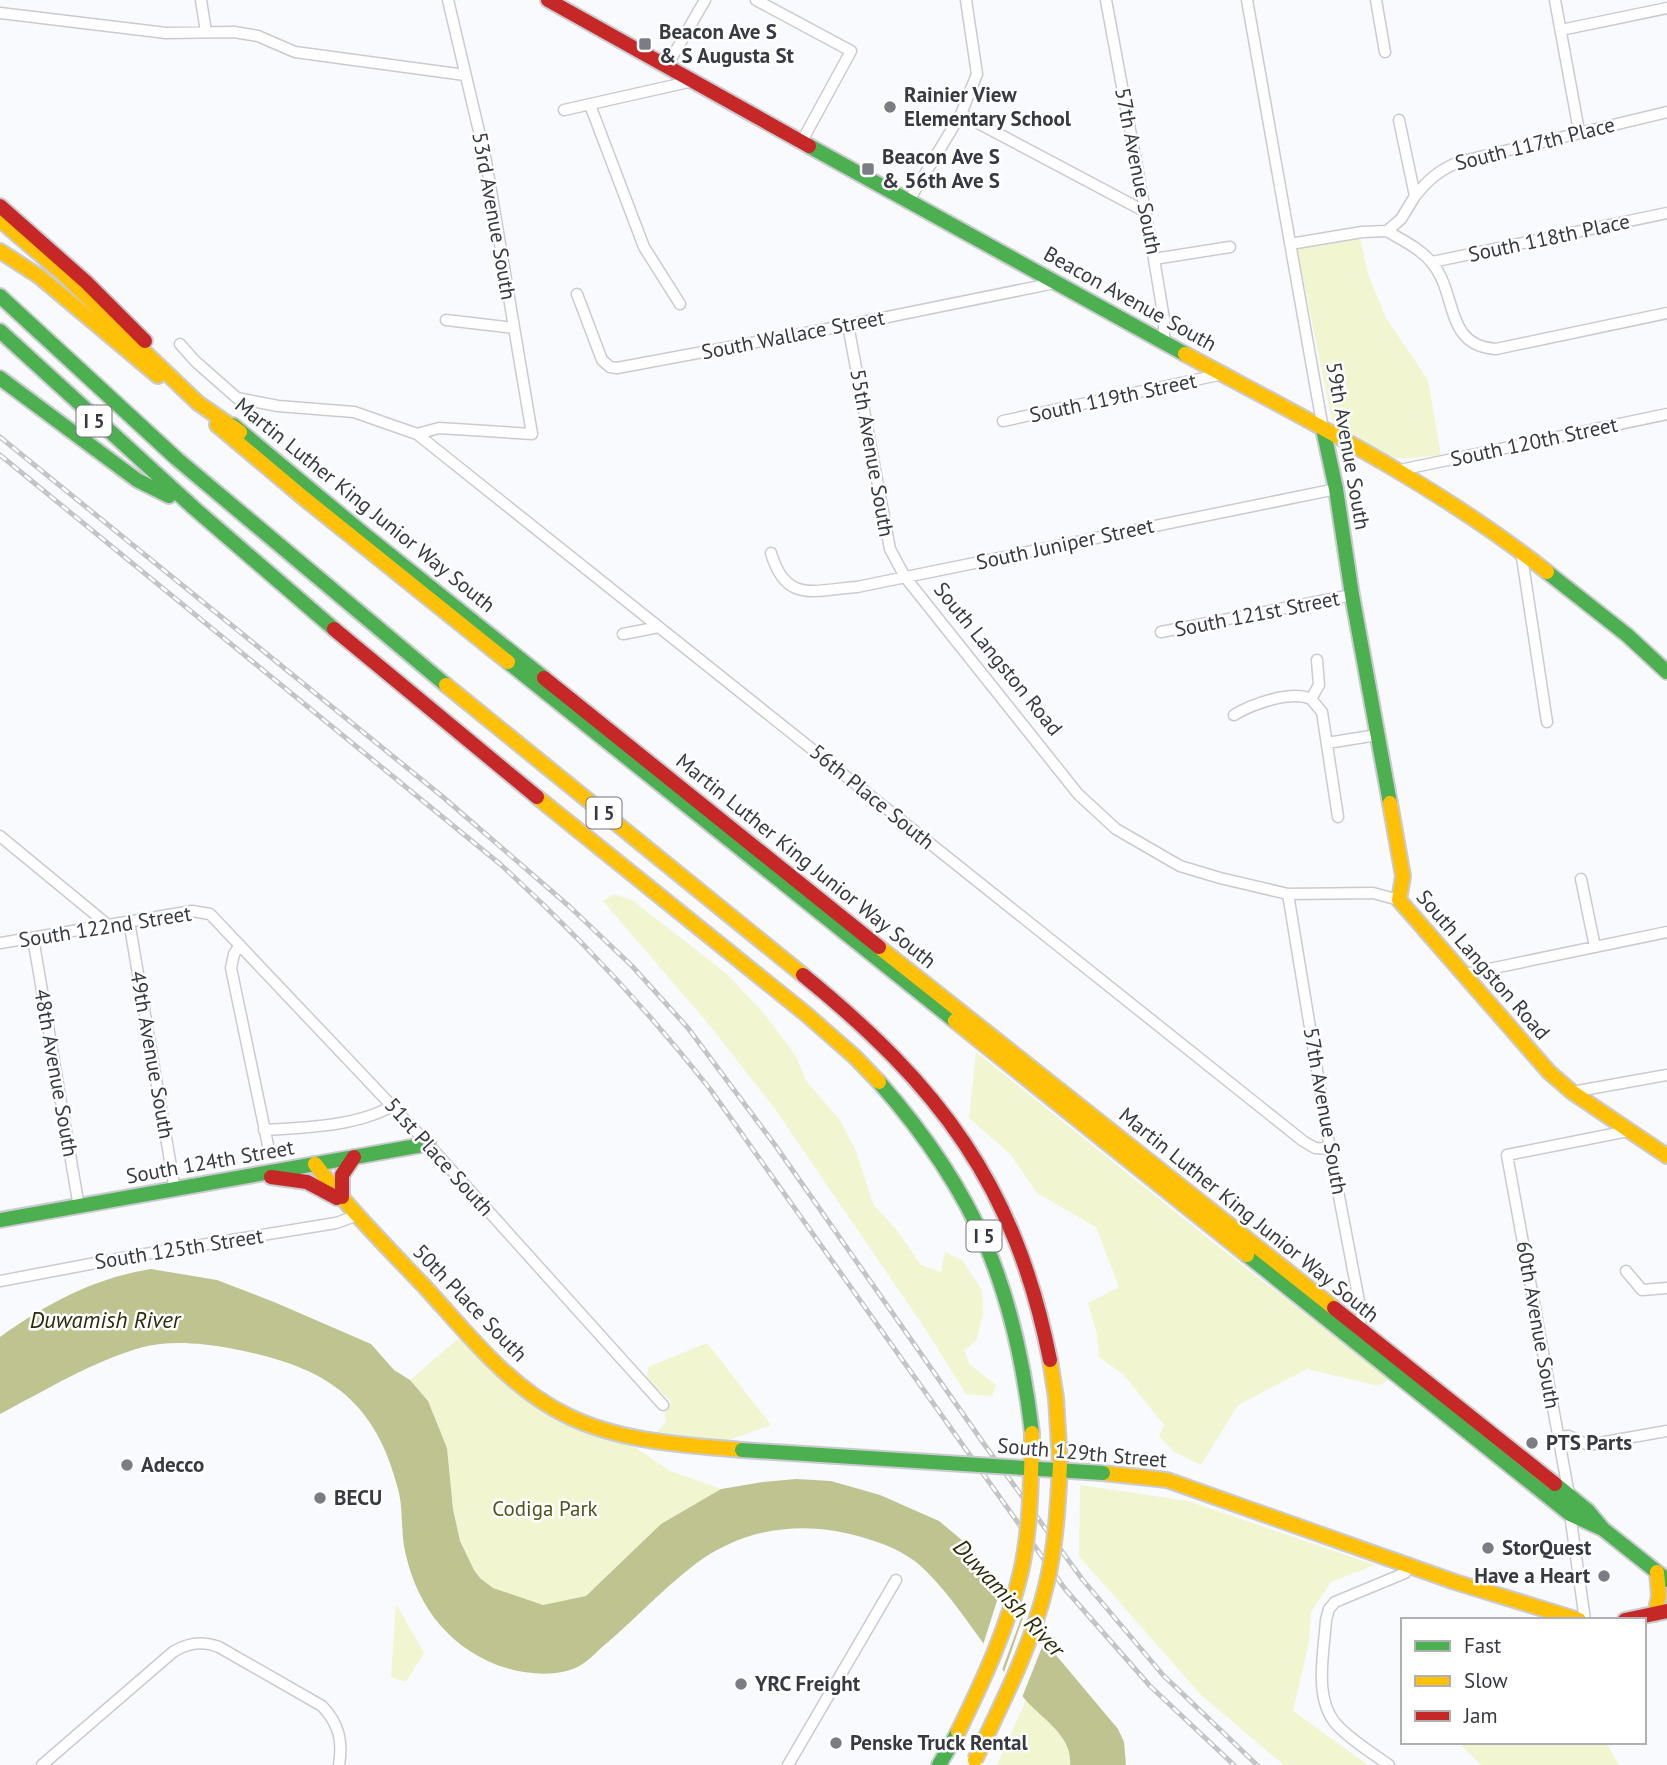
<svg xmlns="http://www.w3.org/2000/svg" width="1667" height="1765" font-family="'PT Sans',sans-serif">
  <rect width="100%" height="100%" fill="#f9fafe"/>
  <path fill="#f1f5d0" d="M1360,238L1368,274L1386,318L1428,380L1441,455L1400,459L1386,455L1332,421L1297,249Z
    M614,894L632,900L727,974L766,1016L796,1056L806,1081L840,1120L856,1151L873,1204L899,1233L921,1265L941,1272L945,1252L962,1260L982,1290L983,1314L976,1341L964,1350L970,1365L996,1385L992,1396L966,1394L926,1330L775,1109L711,1027L603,901Z
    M976,1052L1219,1247L1389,1379L1379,1386L1307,1369L1238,1405L1201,1465L1174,1452L1159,1436L1164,1425L1124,1375L1099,1357L1097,1334L1088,1303L1119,1287L1096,1227L1037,1193L1011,1155L969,1118Z
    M459,1338L497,1376L536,1406L638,1449L670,1471L721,1489L661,1524L586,1596L543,1606L493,1588L480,1578L474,1570L460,1541L453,1509L447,1448L428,1401L410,1380Z
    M707,1343L771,1425L729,1440L669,1437L655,1435L666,1422L664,1408L672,1402L647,1379L648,1367Z
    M1080,1485L1188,1501L1375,1565L1331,1582L1311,1612L1309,1642L1293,1711L1368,1765H1284L1201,1695L1079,1556Z
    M396,1604L424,1653L406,1682L391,1677Z
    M1026,1700C1044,1718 1073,1738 1070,1765H997Z
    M1458,1742H1606L1619,1765H1481Z"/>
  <path fill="#bfc38f" d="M151,1269L217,1280L274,1302L371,1344L394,1370L410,1380L428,1401L447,1448L453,1509L460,1541L474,1570L480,1578L493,1588L543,1605L586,1596L661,1524L721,1489L763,1482L796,1479L831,1481L880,1495L939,1521L969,1546L998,1586L1118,1729L1124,1742L1126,1765H1070C1073,1735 1040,1718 1023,1697C1011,1682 1000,1666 989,1651C969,1624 950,1595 927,1572C912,1556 891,1546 871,1540C810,1519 747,1525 694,1565C664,1588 637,1617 608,1642C599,1649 591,1659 581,1665C557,1679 522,1674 497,1665C444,1644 414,1600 404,1546C401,1527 403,1507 398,1489C374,1394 320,1365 229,1348C202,1343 169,1340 143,1347C93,1361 46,1390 0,1414V1337C46,1304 94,1278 151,1269Z"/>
  <path fill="#f9fafe" d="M1002,1585L1024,1610L1001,1673L982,1648Z
    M1025,1612L1046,1637L1021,1700L1003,1675Z"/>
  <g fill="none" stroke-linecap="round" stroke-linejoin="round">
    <g stroke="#cacbd1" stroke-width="13">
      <path id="street" d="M201,0L206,32
        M756,0L851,51L802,141
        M1106,0L1154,259L1164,319V343
        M1247,0L1323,429
        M1376,0L1385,52
        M1555,0L1579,131
        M0,13L166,33L234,32L258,36L295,52L465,75
        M1561,30L1667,8
        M667,66L705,0
        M590,105L644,247L680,304
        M564,110L693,81
        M961,114L1144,211
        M1399,120L1415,196L1401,219L1387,231C1402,240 1421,249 1432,263C1458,294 1444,346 1496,349L1667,313
        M1415,196C1428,180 1439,170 1459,162L1667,112
        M908,202L961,114L977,74L966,0
        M1290,244L1362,232L1387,231
        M1154,259L1230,247
        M1432,262L1667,213
        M577,294L602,360L610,367L617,368L848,325L1055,283
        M446,320L514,328
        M848,325L890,549L905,577L1078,794L1116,829L1180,866L1220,878L1288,894L1373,893L1399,900
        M180,344L195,361L237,398L278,406L354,412L417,434L439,428L532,434L486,161L448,0
        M1003,421L1223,374
        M417,434L1303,1141L1315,1148L1330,1149
        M1400,470L1667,414
        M1521,551L1547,722
        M771,553C786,604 814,590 857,587L1336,489
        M1161,632L1352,595
        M623,634L659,627
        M1317,660L1319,685L1311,699L1322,712L1338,817
        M1234,715C1252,704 1291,690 1311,699
        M1327,743L1377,735
        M0,836L108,925
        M1581,879L1595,947
        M1288,894L1330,1149L1362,1317L1357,1327
        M129,921L175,1190
        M33,938L79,1207
        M0,943L192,911L210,914L428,1144L663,1405
        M240,945L234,954L231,968L269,1150
        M1465,974L1667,932
        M1572,1092L1667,1075
        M264,1130C304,1128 358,1126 392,1106
        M1626,1271L1642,1290L1667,1288
        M0,1281L133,1256L336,1223L358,1215
        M1559,1437L1569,1436L1588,1445L1667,1431
        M1569,1495L1507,1155L1628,1131
        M1570,1514L1585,1620
        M42,1765L173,1652C189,1642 203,1641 219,1647L322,1706C339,1724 343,1741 339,1765
        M788,1765L896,1580
        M1389,1765C1372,1753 1352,1741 1337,1725C1313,1699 1324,1652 1326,1620L1329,1609L1335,1602L1405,1573L1409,1566"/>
    </g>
    <g stroke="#cacbd1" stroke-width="18">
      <path id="fast" d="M809,146L1185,354
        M0,296L177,459L446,685
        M0,331L195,509L334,629
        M0,378L137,480L169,496
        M233,425L365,535L544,678
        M1323,429L1336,489L1352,595L1390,803
        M1547,572L1627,635L1667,672
        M508,662L955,1021
        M879,1082C977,1193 1015,1288 1032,1433
        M0,1220L428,1144
        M1247,1255L1570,1514L1601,1528
        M1555,1484L1588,1511L1603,1529L1667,1580
        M939,1765L958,1732"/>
    </g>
    <g stroke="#cacbd1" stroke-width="18">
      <path id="slow" d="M0,220L62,273L198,403L240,432
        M0,251L40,277L158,376
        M1185,354C1309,421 1436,484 1547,572
        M217,425L305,499L508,662
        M446,685L803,975
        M537,797L806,1014L855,1057L879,1082
        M1390,803L1403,876L1399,900L1549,1072L1572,1092L1667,1156
        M879,947L1334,1308
        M955,1021L1247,1255
        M315,1164C348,1208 387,1247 425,1287C469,1335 510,1389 570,1417C623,1442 685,1445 742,1450
        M1050,1360L1056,1398L1060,1464
        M1103,1473L1167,1480L1455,1582L1579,1620
        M1655,1614L1659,1596L1657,1572"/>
    </g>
    <g stroke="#cacbd1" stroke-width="18">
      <path id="jam" d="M548,0L809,146
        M0,206L86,282L145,341
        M334,629L537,797
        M544,678L879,947
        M803,975C939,1086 1015,1184 1050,1360
        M271,1177L307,1182L337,1198
        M342,1197V1175L354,1157
        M1334,1308L1555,1484
        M1625,1620L1667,1611"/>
    </g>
    <use href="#street" stroke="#fefeff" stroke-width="10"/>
    <use href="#fast" stroke="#4caf50" stroke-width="14"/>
    <use href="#slow" stroke="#ffc107" stroke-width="14"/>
    <use href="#jam" stroke="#c62828" stroke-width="14"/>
    <g stroke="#c3c4c5" stroke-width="5">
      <path id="rail" d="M0,437L443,797L570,907L632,966L688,1028L775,1145L984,1444L1082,1579L1163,1675L1257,1765
        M0,455L500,864C577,934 646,1008 710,1089L1065,1589L1150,1686L1234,1765"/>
    </g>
    <use href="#rail" stroke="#fff" stroke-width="2.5" stroke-dasharray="8" stroke-linecap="butt"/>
    <g stroke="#cacbd1" stroke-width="18" stroke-linecap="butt">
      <path id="fast-bridge" d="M742,1450L1103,1473"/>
    </g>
    <g stroke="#cacbd1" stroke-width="18" stroke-linecap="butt">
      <path id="slow-bridge" d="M958,1732C984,1679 1009,1625 1022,1567C1031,1523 1031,1478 1032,1433
        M975,1760C1002,1703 1031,1648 1046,1586C1056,1546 1058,1505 1060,1464"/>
    </g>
    <use href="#fast-bridge" stroke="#4caf50" stroke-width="14"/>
    <use href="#slow-bridge" stroke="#ffc107" stroke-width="14"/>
  </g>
  <g fill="#7c7d84" stroke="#fff" stroke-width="2.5">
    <rect x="638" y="37" width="14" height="14" rx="3.5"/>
    <circle cx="890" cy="107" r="7"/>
    <rect x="861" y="162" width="14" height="14" rx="3.5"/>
    <circle cx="1532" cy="1443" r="7"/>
    <circle cx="127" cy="1465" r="7"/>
    <circle cx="320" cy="1498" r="7"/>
    <circle cx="1488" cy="1548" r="7"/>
    <circle cx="1604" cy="1576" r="7"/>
    <circle cx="741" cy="1684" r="7"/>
    <circle cx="836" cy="1743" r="7"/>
  </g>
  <g text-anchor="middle" stroke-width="5" stroke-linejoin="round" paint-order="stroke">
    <g fill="#fff" stroke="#74757b" stroke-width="2">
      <rect x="76.5" y="405.5" width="35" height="31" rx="5"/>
      <rect x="586.5" y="797.5" width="35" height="31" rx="5"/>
      <rect x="966.5" y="1220.5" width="35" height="31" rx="5"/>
    </g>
    <g font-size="19" font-weight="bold" fill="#383a43">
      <text x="94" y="428">I 5</text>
      <text x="604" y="820">I 5</text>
      <text x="984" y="1243">I 5</text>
    </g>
    <g font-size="21" font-weight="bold" fill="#383a43" stroke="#fff" text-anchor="start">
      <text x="659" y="39">Beacon Ave S<tspan x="659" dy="24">&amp; S Augusta St</tspan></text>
      <text x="904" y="102">Rainier View<tspan x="904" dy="24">Elementary School</tspan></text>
      <text x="882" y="164">Beacon Ave S<tspan x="882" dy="24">&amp; 56th Ave S</tspan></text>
      <text x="1546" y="1450">PTS Parts</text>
      <text x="141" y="1472">Adecco</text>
      <text x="334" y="1505">BECU</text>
      <text x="1502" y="1555">StorQuest</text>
      <text x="1590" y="1583" text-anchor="end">Have a Heart</text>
      <text x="755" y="1691">YRC Freight</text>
      <text x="850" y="1750">Penske Truck Rental</text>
    </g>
    <g font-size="21" fill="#383a43" stroke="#fff">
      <text transform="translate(1535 144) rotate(-14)" y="7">South 117th Place</text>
      <text transform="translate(1138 171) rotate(79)" y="7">57th Avenue South</text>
      <text transform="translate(494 216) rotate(80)" y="7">53rd Avenue South</text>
      <text transform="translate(1549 238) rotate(-12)" y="7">South 118th Place</text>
      <text transform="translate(1130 299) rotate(29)" y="7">Beacon Avenue South</text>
      <text transform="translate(793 335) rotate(-11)" y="7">South Wallace Street</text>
      <text transform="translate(1113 398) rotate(-12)" y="7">South 119th Street</text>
      <text transform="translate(1534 442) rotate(-12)" y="7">South 120th Street</text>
      <text transform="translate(1348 446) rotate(80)" y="7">59th Avenue South</text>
      <text transform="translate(872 453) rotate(80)" y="7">55th Avenue South</text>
      <text transform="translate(365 505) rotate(39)" y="7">Martin Luther King Junior Way South</text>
      <text transform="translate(1065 544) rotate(-12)" y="7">South Juniper Street</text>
      <text transform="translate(1257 614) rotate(-11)" y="7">South 121st Street</text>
      <text transform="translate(998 659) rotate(51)" y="7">South Langston Road</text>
      <text transform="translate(872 797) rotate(39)" y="7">56th Place South</text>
      <text transform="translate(806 861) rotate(39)" y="7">Martin Luther King Junior Way South</text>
      <text transform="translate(105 927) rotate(-9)" y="7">South 122nd Street</text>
      <text transform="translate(1483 965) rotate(49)" y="7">South Langston Road</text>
      <text transform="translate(152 1055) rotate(80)" y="7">49th Avenue South</text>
      <text transform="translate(56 1073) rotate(80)" y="7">48th Avenue South</text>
      <text transform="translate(1325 1111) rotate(80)" y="7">57th Avenue South</text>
      <text transform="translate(439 1157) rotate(48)" y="7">51st Place South</text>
      <text transform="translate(210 1162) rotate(-10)" y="7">South 124th Street</text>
      <text transform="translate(1249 1215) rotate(39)" y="7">Martin Luther King Junior Way South</text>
      <text transform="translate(179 1249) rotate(-9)" y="7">South 125th Street</text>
      <text transform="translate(470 1303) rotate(46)" y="7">50th Place South</text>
      <text transform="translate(1538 1325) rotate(80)" y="7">60th Avenue South</text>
      <text transform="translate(1082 1453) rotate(5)" y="7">South 129th Street</text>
    </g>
    <g font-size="21" fill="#51551d" stroke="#fff">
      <text x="545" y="1516">Codiga Park</text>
    </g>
    <g font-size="23" font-style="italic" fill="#2a2c0a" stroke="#fff">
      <text x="105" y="1328">Duwamish River</text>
      <text transform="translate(1009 1598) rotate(47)" y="8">Duwamish River</text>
    </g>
  </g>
  <rect x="1401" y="1618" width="245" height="126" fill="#ffffff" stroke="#afb0b4" stroke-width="2"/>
  <rect x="1415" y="1641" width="35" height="10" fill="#4caf50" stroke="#afb0b4" stroke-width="2"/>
  <text x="1464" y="1653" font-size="21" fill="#383a43">Fast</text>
  <rect x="1415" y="1676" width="35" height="10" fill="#ffc107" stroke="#afb0b4" stroke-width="2"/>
  <text x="1464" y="1688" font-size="21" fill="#383a43">Slow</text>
  <rect x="1415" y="1711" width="35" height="10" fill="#c62828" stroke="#afb0b4" stroke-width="2"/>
  <text x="1464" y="1723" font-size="21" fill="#383a43">Jam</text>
</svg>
